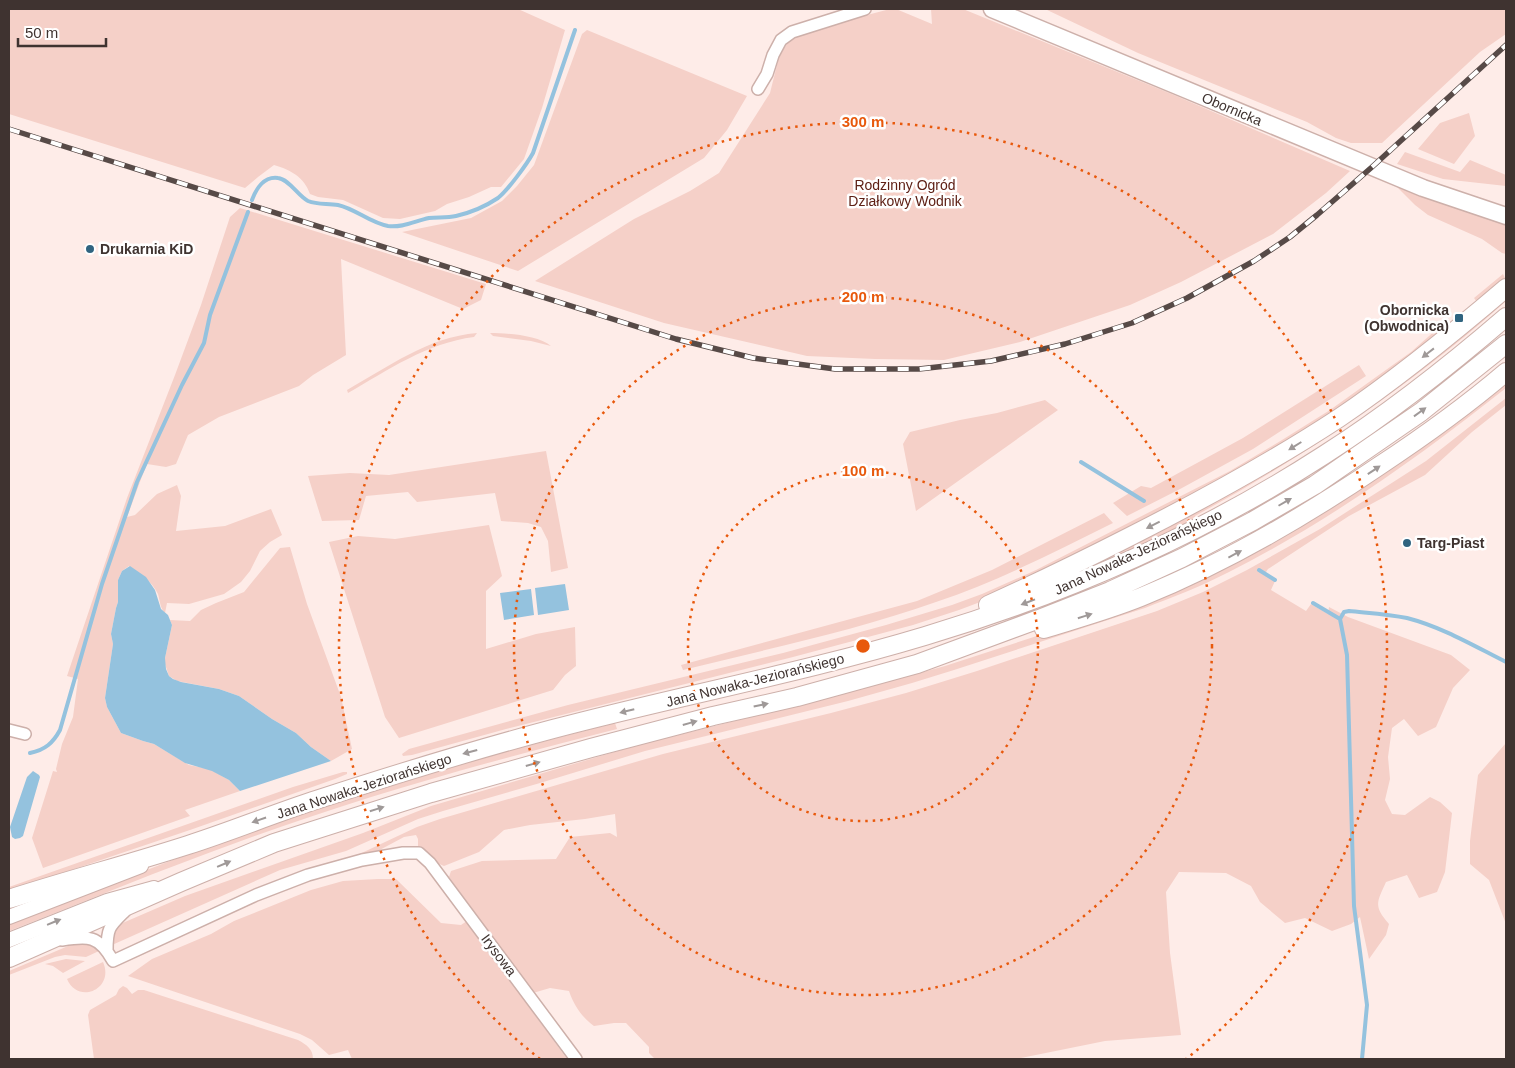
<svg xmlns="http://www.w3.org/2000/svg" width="1515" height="1068" font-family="Helvetica,sans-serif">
  <rect width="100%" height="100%" fill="#feece8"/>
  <path fill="#f5d0c8" d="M9,9H518L565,30L542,108L524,159L501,187H491L469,197L447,204L435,211L400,219L383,218L343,200L318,197L310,194C304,177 291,170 274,165L258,177L245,188L9,114Z
    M890,9H896L932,24L931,9H963L1174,95L1350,171L1326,193L1273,234L1181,282L1130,305L1020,342L944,360L875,359L807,356L664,323L535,281L634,219L690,191L719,173L770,93L779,57L788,42L810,30Z
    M1045,9H1506V34L1480,52L1382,143H1351L1336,138L1307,122L1138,53Z
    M587,30L747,96L727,130L704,158L518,271L402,232L471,218L502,201L517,186L534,165L582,34Z
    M1469,113L1475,136L1454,164L1418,149L1440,123Z
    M1405,152L1460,172L1470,160L1506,175V186L1443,179L1397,164Z
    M1393,183L1506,221V254L1502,253L1482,239L1428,215L1415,205Z
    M240,208L486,284L481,300L463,309L341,259L346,355L313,375L299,386L219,417L188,435L176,464L166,467L147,464L141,479L127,517L135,515L157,494L177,485L181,496L176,531L225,526L271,509L282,535L270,542L260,551L250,571L241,582L224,594L189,604L167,603L165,613C160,608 160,601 158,594C152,581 140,574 129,566L122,571L118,580V602L116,608L111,634L113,644L105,698L107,707L121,733L143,741L154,744L189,765L209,769L217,773L229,780L240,791L185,810L190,816L43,868L32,838L53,771L57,772L56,769L62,744L73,717L78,679L67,676L127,498L175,375L201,305L230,217Z
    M1503,274L1506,280L1477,302L1474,298Z
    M1506,298V301C1411,386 1306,455 1195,516L1196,519L1157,539L1075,574L1425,366L1478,323Z
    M1437,329L1440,332L1428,347L1278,451L1012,590L959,610L913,625L793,657L506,729L412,755L403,756L402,754L409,749L568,705L783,653L886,625L952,605L982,594L1036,570L1230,471L1282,440L1330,410L1411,352Z
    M477,333L474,337C427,343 388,370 348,393L347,390C388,367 428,337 477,333Z
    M490,333C507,333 538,335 551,346L531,341L493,336Z
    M1359,365L1366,376L1253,449L1182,488L1127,516L1113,503L1141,486L1151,488L1243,438Z
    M1506,379V388C1419,457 1328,522 1229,572C1202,586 1173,597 1145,608L954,670L912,683L848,701L645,751L540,783L443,811L418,819L346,851L280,870L112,945L110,935L118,925L185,896L363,833L431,806L638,745L843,694L945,666L1123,608L1158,595Z
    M1506,398V405L1472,432L1425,475L1349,516L1268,569L1264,575L1275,581L1271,590L1306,611L1311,604L1328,614L1329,607L1348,617L1451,655L1470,670L1453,688L1436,727L1418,736L1404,719L1392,728L1388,757L1390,779L1385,800L1392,814L1405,815L1430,797L1440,802L1452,813L1445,872L1437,892L1419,898L1407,875L1386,882C1377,902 1373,906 1389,924L1386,935L1369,959L1360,917L1351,924L1332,931L1305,918L1285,923L1260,902L1251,886L1226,873L1179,872L1166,892L1170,953L1181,1035L1105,1041L1016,1059H655L649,1053V1047L626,1023H614L594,1026C582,1017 574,1006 569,991L550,988L533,993L449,877L451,871L482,861L556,859L570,837L610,833L617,837L615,814L585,819L530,825L504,830L479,852L444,866L437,863L418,847V839L416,835L404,837L374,853L351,858L417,827L440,819L663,754L831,713L906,693L977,671L1157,611L1203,592L1247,570L1320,529L1426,461Z
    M1045,400L1058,410L916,511L903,444L910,432L960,420L997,413Z
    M546,451L568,568L551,572L548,541L541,527L528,523L501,521L495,493L417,502L408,492L366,496L359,520L322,521L308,476L350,473L389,475Z
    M1104,513L1113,523C1055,552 998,581 936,602C854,631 767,649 683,670L681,665L917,601L992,570Z
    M489,525L502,576L486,591V649L536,634L575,627L576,666L565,675L553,690L399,738L385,717L329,542L358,536L395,539Z
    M290,547L307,604L341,697L352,749L331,761L311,747L296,733L272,719L239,696L219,689L177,681L169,676L165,664V658L172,625L170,620L190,621L201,610L216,603L244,592L280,548Z
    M615,723L617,729C490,761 364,796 241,841C163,869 86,901 9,931V924C119,881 229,836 342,800C432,771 523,746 615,723Z
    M1506,743V924L1489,880L1470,864V841L1478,775Z
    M343,772H347V774L335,779L190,830L9,891V887L293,787Z
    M378,879H396L441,923L461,925L467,921L567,1059H352L348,1050L329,1055L312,1040L300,1034L128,976L152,959L211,934L234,921L311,890L343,881Z
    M80,941L95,945L99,951L86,957L65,955L55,957L9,975V971Z
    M66,959L85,961L63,973L53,966L45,964Z
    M103,962C115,989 78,1005 67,979Z
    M123,986L127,988L132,994L138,990H144L298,1040C307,1045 313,1049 313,1059H94L88,1015L90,1010L116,995L119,989Z"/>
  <path fill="#94c2de" d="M130,566L146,577L155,590L161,609L168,615L172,625L165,658L166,669L169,676L173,679L181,682L219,689L239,696L272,719L296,733L311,747L331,761L240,791L229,780L212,771L185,763L154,744L143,741L121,733L107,707L105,698L113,644L111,634L116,608L118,602V580L122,571Z
    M565,584L569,610L538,615L535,588Z
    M531,589L534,615L504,620L500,593Z
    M33,771L39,775L40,777L23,836L20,838L15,839L12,837L10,827L27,777Z"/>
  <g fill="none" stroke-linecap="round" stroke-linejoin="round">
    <path stroke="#94c2de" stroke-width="4" d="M252,200C256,189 264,176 278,178C289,179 298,196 308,201C318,205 328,203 338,205C356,209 370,223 388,226C402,228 415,221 429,218C438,217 447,218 456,216C469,213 486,206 498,198C508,190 527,164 533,153L575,30
      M1081,462L1144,501
      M1259,570L1275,580
      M1313,603L1340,619L1347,655L1354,906L1367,1005L1362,1059
      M1340,619L1344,612L1349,611C1368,613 1388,614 1407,618C1442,627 1474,646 1506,662
      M30,753C45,750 53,743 60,730L102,584L137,482L182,385L204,343L210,315L248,212"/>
    <g stroke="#cdb0aa" stroke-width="14">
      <path id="minor" d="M758,89L767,74L773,55L781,40L792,32L865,9
        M9,730L25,734
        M62,940C88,936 99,935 113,961L256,895L308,875L362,860L403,853H419L430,863L576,1059
        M107,950C107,927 110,926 125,911"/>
    </g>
    <g stroke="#cdb0aa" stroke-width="16">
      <path id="tertiary" d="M9,917L141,866
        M9,940L107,901L154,888"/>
    </g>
    <g stroke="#cdb0aa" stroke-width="19">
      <path id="secondary" d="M992,9L1423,188L1506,216"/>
    </g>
    <g stroke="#cdb0aa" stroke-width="20">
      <path id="primary" d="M988,605C1037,583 1084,560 1131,536C1202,500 1272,462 1339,418C1397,379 1452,334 1506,288
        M1044,629C1076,619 1109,610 1141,597C1225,563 1304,517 1379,466C1423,437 1466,406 1506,372
        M9,899C68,880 129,864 188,845C232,831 275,813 319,799C396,774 474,750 553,729C677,696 802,673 925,636C1065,594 1202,534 1324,455C1388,414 1448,367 1506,317
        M9,958L181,882L274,843L431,793L591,748L713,716L797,697L917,664L1039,619L1110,591L1182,558L1253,521L1315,485L1421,412L1506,344"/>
    </g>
    <use href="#minor" stroke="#fff" stroke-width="11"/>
    <use href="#tertiary" stroke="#fff" stroke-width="14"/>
    <use href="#secondary" stroke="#fff" stroke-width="16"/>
    <use href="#primary" stroke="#fff" stroke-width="18"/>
    <g stroke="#574a47" stroke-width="5.5">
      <path id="rail" d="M9,129L676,339L753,358L835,369H919L991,361L1065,344L1132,323L1187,298L1254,261L1290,237L1317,215L1372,167L1506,45"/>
    </g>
    <use href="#rail" stroke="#fff" stroke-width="4" stroke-dasharray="11" stroke-linecap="butt"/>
  </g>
  <defs><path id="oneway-solid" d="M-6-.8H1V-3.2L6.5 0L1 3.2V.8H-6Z" transform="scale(1.25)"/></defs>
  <g fill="#9f9998">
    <use href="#oneway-solid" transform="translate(1428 353) rotate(142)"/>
    <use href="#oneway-solid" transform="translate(1420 412) rotate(-36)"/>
    <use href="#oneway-solid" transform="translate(1295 446) rotate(148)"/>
    <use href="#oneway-solid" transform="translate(1374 470) rotate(-34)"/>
    <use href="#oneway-solid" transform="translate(1285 502) rotate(-30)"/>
    <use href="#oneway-solid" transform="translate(1153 525) rotate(153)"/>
    <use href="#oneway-solid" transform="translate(1235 554) rotate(-28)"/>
    <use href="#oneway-solid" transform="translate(1028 602) rotate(159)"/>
    <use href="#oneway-solid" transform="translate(1085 616) rotate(-17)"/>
    <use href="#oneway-solid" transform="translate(761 705) rotate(-12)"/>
    <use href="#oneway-solid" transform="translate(627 711) rotate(166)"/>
    <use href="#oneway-solid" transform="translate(690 723) rotate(-16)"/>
    <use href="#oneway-solid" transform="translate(470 752) rotate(165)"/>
    <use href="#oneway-solid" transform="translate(533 764) rotate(-16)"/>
    <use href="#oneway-solid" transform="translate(377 809) rotate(-17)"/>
    <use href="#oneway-solid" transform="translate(259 820) rotate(161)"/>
    <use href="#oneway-solid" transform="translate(224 864) rotate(-23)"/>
    <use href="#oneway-solid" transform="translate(54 922) rotate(-22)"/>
  </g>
  <g fill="none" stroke="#e8590c" stroke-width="2.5" stroke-dasharray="2.5 5">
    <circle cx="863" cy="646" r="175"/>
    <circle cx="863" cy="646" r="349"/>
    <path d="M540 1059A524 524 0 1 1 1186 1059"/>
  </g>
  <g fill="#306480" stroke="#fff" stroke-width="2">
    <circle cx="90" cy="249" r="5"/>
    <rect x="1454" y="313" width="10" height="10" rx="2.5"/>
    <circle cx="1407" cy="543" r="5"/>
  </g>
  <g text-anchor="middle" stroke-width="5" stroke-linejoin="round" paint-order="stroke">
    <g font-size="14" fill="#3f3330" stroke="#fff">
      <text transform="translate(1232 109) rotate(23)" y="5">Obornicka</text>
      <text transform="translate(1138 552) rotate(-25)" y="5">Jana Nowaka-Jeziorańskiego</text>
      <text transform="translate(755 680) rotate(-14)" y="5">Jana Nowaka-Jeziorańskiego</text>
      <text transform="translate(364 786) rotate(-18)" y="5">Jana Nowaka-Jeziorańskiego</text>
      <text transform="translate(499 955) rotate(53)" y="5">Irysowa</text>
    </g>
    <g font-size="14" fill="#5e2015" stroke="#fff">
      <text x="905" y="190">Rodzinny Ogród<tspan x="905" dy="16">Działkowy Wodnik</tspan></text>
    </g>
    <g font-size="14" font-weight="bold" fill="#3f3330" stroke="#fff" text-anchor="start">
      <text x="100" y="254">Drukarnia KiD</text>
      <text x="1449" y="315" text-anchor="end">Obornicka<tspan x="1449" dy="16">(Obwodnica)</tspan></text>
      <text x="1417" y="548">Targ-Piast</text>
    </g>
  </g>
  <circle cx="863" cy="646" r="8" fill="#e8590c" stroke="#fff" stroke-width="2.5"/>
  <g font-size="15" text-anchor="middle" font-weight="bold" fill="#e8590c" stroke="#fff" stroke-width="5" stroke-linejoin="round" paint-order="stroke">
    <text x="863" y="127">300 m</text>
    <text x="863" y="302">200 m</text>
    <text x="863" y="476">100 m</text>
  </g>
  <rect width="1515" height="1068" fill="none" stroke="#3f3330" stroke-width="20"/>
  <path d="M18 38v8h88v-8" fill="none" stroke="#3f3330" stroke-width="2.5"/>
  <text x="25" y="38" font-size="15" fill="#3f3330" stroke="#ffffff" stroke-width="4" paint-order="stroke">50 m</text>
</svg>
